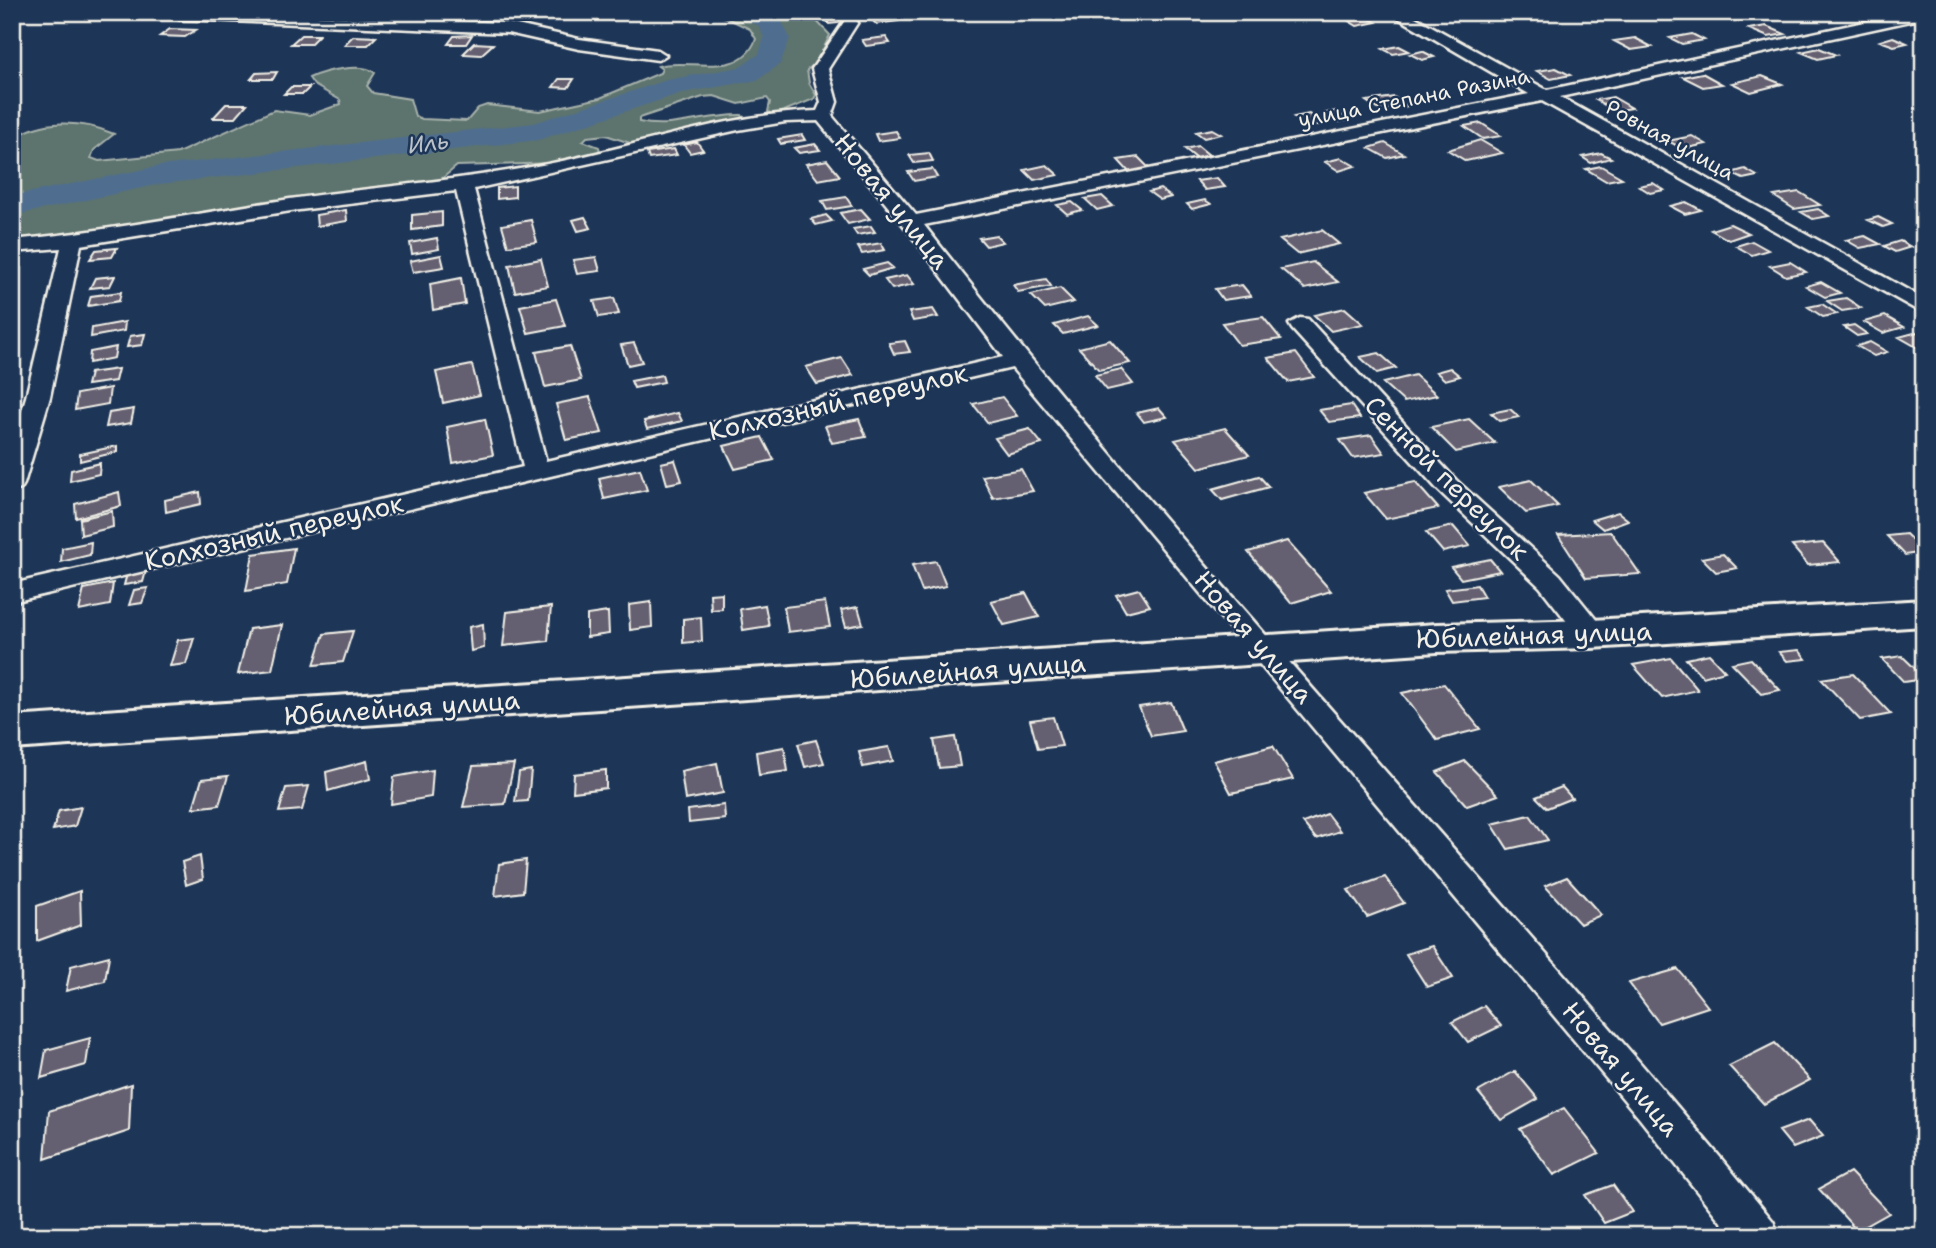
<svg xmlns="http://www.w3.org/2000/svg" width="1936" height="1248" font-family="'Shantell Sans',sans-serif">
  <rect width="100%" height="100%" fill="#1d3557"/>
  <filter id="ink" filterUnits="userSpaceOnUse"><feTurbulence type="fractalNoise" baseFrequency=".0143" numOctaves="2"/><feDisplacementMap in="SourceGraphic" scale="14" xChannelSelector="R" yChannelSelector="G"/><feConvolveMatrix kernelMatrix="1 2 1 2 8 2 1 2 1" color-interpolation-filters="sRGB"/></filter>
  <g filter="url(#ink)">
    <path fill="#5c736e" stroke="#a8b2ab" stroke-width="2" d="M714,12L810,14L830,35L817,62L807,70L809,83L816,95L814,99L774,115L768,112L770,102L767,98L739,104L714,96L703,97L639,118V122C673,130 708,114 742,115L744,119L642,147L606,135L587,137L583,141L599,147L600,152L557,163L457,166L439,181L53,239L12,241V140C41,118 82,120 114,134L94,150L91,158L99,161L178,153L274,110L310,115L341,104L340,100L314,85L309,78C323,71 363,62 375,73L367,86L373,93L410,99L415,116L422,119L467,121L478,108L487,105L540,111L600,98L660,73L662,69L658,66C687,57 740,81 756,39L750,29Z"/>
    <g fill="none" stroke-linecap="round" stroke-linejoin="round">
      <path fill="#506e8f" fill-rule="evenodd" d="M735,12H770L779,16L790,38L780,64L758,80L682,93L538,140L160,184L12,216V196L160,166L534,123L667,80L740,67L759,54L764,38L759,26L738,17Z"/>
    </g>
    <path fill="#656071" stroke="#f4f1e8" stroke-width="2" d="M843,14L848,22L829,24L824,16Z
      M893,16L898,21L876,24L871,19Z
      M1368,18L1376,22L1357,26L1349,21Z
      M1766,26L1785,34L1768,37L1749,29Z
      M170,29L196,30L185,37L160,36Z
      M1692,34L1704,40L1682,44L1670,38Z
      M301,35H319L310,44H291Z
      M472,35L466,44H448L454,36Z
      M353,36L376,37L368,45H344Z
      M886,37L890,43L866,46L862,40Z
      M1893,37L1907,43L1894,46L1880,41Z
      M1635,38L1652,47L1631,50L1614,41Z
      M474,43L493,44L481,55L463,54Z
      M1399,46L1409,51L1393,54L1383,49Z
      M1819,48L1836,55L1818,59L1801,52Z
      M1422,51L1434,57L1422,60L1410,54Z
      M1556,68L1570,75L1551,79L1537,71Z
      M277,72L273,79H251L256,73Z
      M1702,73L1722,84L1703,87L1683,77Z
      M1762,76L1782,84L1751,92L1732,83Z
      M559,79H574L568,88L553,87Z
      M291,87H310L303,94H284Z
      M1394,97L1408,106L1381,111L1366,101Z
      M1613,97L1632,108L1615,111L1596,100Z
      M226,104H247L235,118H213Z
      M1336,111L1349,120L1338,122L1326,113Z
      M1309,114L1323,124L1308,127L1294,117Z
      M1481,123L1501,136L1483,139L1464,126Z
      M1212,129L1221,134L1204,138L1196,132Z
      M896,131L900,138L878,141L875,134Z
      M802,135L805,140L781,144L778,139Z
      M1692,136L1706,144L1683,149L1668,141Z
      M1480,140L1502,153L1466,161L1448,150Z
      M697,142L703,150L690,153L684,145Z
      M1385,143L1404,154L1387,158L1369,148Z
      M815,144L820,150L799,153L794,148Z
      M1198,146L1209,155L1196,158L1185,149Z
      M674,149L677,155L649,159L647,153Z
      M929,153L933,161L914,163L909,155Z
      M1601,153L1611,158L1591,163L1582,157Z
      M1138,157L1150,169L1129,172L1118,160Z
      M1341,158L1355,166L1339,171L1325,162Z
      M827,160L840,176L818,180L806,164Z
      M1047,165L1058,175L1034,180L1024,170Z
      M1601,166L1622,178L1606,181L1586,169Z
      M932,169L937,177L914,181L908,172Z
      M1745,169L1757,176L1743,179L1731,173Z
      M1217,178L1225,187L1205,190L1197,181Z
      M1653,183L1664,190L1650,193L1639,186Z
      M515,186V197L497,199V188Z
      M1160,189L1171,197L1160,200L1149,192Z
      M1799,192L1820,205L1794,209L1774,196Z
      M1102,196L1113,206L1097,210L1085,199Z
      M846,197L852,206L827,210L822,201Z
      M1205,200L1211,204L1192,209L1187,204Z
      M1072,202L1082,210L1067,214L1057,205Z
      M1686,202L1701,210L1685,214L1670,206Z
      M861,209L870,219L848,224L840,213Z
      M1818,209L1829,216L1813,219L1801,212Z
      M346,210L347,221L317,226L316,215Z
      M442,212V226L412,230V215Z
      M826,215L832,221L816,225L811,219Z
      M585,217L591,228L578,231L573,220Z
      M1878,217L1892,224L1883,227L1868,220Z
      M531,220L537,242L508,246L502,225Z
      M1730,224L1749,233L1729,240L1711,230Z
      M871,226L875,232L857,235L853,229Z
      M1322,230L1339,244L1297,254L1280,240Z
      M996,235L1003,242L986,246L979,238Z
      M1865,236L1880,244L1860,248L1846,240Z
      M437,238L439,249L412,254L410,243Z
      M1752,241L1768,250L1752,255L1736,246Z
      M1900,241L1911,247L1895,252L1884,246Z
      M881,243L885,250L862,254L858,247Z
      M117,248L112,257L90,259L96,250Z
      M441,255L444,267L413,272L410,261Z
      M596,257L600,271L577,274L573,260Z
      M541,259L548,286L515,292L509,265Z
      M1313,262L1338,282L1305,289L1281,269Z
      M1790,262L1806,272L1786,276L1770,266Z
      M887,263L893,268L869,275L863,269Z
      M907,275L914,284L892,289L885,280Z
      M115,276L110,286L90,288L95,278Z
      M461,278L465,304L433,310L430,284Z
      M1046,279L1051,286L1018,292L1013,285Z
      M1821,282L1840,293L1825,297L1806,286Z
      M1242,285L1251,296L1223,300L1215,289Z
      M1060,288L1074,302L1045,309L1031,295Z
      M121,292L119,301L88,306L91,296Z
      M614,298L619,314L599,317L594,301Z
      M1846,298L1861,308L1842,311L1827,301Z
      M556,299L565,326L528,333L520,306Z
      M1822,304L1837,314L1823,317L1808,307Z
      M1345,308L1363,324L1331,331L1314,315Z
      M933,309L938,317L913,321L909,312Z
      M1088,316L1098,325L1063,334L1054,325Z
      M1885,316L1904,327L1883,333L1864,322Z
      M1263,317L1281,339L1239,345L1222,323Z
      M125,322L124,331L91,337L92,328Z
      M1854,325L1867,334L1857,336L1844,327Z
      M1921,331L1924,333V348L1920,349L1899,337Z
      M145,334L142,345L127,347L130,336Z
      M1110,340L1130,363L1099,370L1079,348Z
      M905,341L910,352L894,354L889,343Z
      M1870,342L1887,352L1874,356L1857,346Z
      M634,343L642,362L628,365L621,345Z
      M570,346L581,380L545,387L536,352Z
      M116,347L114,358L89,363L90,352Z
      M1296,353L1314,377L1288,382L1268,358Z
      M1379,353L1396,368L1377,373L1360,357Z
      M842,358L853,375L817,384L806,367Z
      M472,365L480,395L443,403L436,372Z
      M1450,368L1460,376L1445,380L1436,372Z
      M118,369L115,381L87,385L90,373Z
      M1121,369L1133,384L1107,390L1095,375Z
      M662,375L664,382L634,388L631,381Z
      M1415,375L1437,395L1404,402L1383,383Z
      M110,388L108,404L75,410L77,394Z
      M590,397L602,433L566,440L556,404Z
      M1002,397L1017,416L988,423L973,404Z
      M1351,405L1360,418L1329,422L1319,410Z
      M1159,408L1167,417L1144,422L1137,413Z
      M134,409L131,423L106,427L109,413Z
      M1510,409L1519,417L1500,421L1491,413Z
      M678,413L682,421L647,429L644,421Z
      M485,419L493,455L453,463L447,427Z
      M859,419L866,437L832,443L825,426Z
      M1469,419L1495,443L1456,452L1431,427Z
      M1225,428L1249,455L1199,468L1175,440Z
      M1030,429L1042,444L1007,454L995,438Z
      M1371,435L1384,453L1353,458L1340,440Z
      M762,437L774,460L735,469L724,446Z
      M117,446V452L80,461V454Z
      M675,460L682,481L667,484L661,463Z
      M100,463L99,474L70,481L71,470Z
      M640,469L647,490L604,499L599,478Z
      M1021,469L1033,491L993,498L982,476Z
      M1259,476L1269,487L1222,500L1212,489Z
      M1531,480L1558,506L1526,513L1499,487Z
      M1415,482L1438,508L1386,519L1364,493Z
      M119,492L121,506L76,518L75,504Z
      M200,492L201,504L166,512L165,500Z
      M112,511L113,527L81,535L80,519Z
      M1618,512L1628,520L1603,529L1592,520Z
      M1453,526L1470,546L1443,552L1426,532Z
      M1611,532L1640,574L1586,578L1558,535Z
      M1906,534L1924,552L1905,555L1887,536Z
      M1287,541L1331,591L1291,603L1248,552Z
      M91,542L90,555L61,562L62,548Z
      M1823,543L1840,562L1808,565L1792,546Z
      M294,548L287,584L246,591L253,554Z
      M1723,554L1737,568L1716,572L1702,558Z
      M1490,559L1500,571L1461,579L1451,567Z
      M936,561L946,586L922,591L912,565Z
      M146,571L143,582L124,585L127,574Z
      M113,583L110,605L79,611L84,589Z
      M1477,585L1484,597L1452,601L1445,589Z
      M148,588L142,603L129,605L134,590Z
      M1139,589L1150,606L1126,612L1116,595Z
      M722,593V609L711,610L710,594Z
      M1026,593L1039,617L1004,625L991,601Z
      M651,602L652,627L630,630L629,605Z
      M825,602L830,627L788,632L784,607Z
      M765,605L769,626L743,630L740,609Z
      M551,607L548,641L503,646L507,612Z
      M858,607L863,624L846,627L841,610Z
      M608,612L609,634L587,637V615Z
      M701,617L702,641L683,643V619Z
      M483,624L484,648L471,651L469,627Z
      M282,625L272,670L238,674L249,629Z
      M353,631L343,662L314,665L324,634Z
      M194,638L186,664L170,666L178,640Z
      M1799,650L1806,659L1787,661L1779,652Z
      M1709,654L1725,671L1703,677L1686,659Z
      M1902,656L1924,677V679L1904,682L1882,659Z
      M1671,658L1698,690L1662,698L1633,665Z
      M1751,659L1780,690L1762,694L1732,663Z
      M1853,674L1891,714L1860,720L1821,679Z
      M1444,684L1480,729L1437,740L1402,693Z
      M1171,702L1183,731L1151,736L1139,707Z
      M1053,717L1062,746L1038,749L1030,720Z
      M955,737L960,766L939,768L934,740Z
      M816,740L824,763L805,767L798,744Z
      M1273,746L1293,779L1231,793L1214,761Z
      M784,747L788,771L759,775L756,752Z
      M889,747L893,761L863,767L859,752Z
      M367,761L370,779L328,791L326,772Z
      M1465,761L1498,795L1467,806L1437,772Z
      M717,763L723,793L685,800L681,771Z
      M514,764L505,804L463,807L473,766Z
      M433,770L431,797L391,804L394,777Z
      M531,770L528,801L515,802L519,772Z
      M606,770V788L573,792L574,774Z
      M228,776L219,805L193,808L202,779Z
      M309,786L302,810L279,812L286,788Z
      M1562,787L1572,798L1547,808L1536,797Z
      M724,805L725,819L689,823L688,810Z
      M81,807L75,826L53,830L59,811Z
      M1327,814L1340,831L1316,839L1303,823Z
      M1530,815L1548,840L1508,849L1492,824Z
      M200,856L203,879L186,885L182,862Z
      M526,860L523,892L495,896L499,864Z
      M1385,877L1404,903L1367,917L1348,890Z
      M1567,877L1601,915L1580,924L1545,886Z
      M80,891L81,925L37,941V906Z
      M1432,946L1453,978L1427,987L1406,954Z
      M109,956L105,981L66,991L71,966Z
      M1678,969L1708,1007L1659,1023L1629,983Z
      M1484,1006L1501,1026L1468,1042L1452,1022Z
      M90,1038L86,1065L41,1078L46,1050Z
      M1775,1043L1810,1080L1764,1104L1729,1066Z
      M1515,1071L1538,1099L1501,1120L1478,1092Z
      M131,1084L129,1131L45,1159L49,1111Z
      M1564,1108L1599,1153L1554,1175L1520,1129Z
      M1809,1120L1823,1136L1793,1148L1779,1131Z
      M1850,1172L1889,1213L1857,1231L1819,1189Z
      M1613,1185L1632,1212L1604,1223L1585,1195Z"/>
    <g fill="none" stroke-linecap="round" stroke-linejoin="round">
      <g stroke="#f4f1e8" stroke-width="5">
        <path id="street" d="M105,12H229L508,23L579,39L658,50L666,55L658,60L579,49L508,33L112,16Z
          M1388,12H1406L1547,90L1911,12H1924V18L1560,97L1924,299V314L1542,101L924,225C1192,569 1496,884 1773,1221L1779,1236H1732L1640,1119L1012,368L12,602V584L523,467L456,191L291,211L81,245L50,397L24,484L21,489L12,492V443L26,397L61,248L12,252V240C106,232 197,213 290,199C374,187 458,181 542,165C633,148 723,114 817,111L821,102L812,69L846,19L851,18L858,22L828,69L837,102L832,116L916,215L1529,94ZM818,121L904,226L1003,357L546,461L474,189L738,130L785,122Z
          M1300,318L1308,319L1456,480L1560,575L1602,627L1606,634L1602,641L1592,644L1582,641L1540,587L1438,490L1292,329L1289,324Z"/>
      </g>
      <g stroke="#f4f1e8" stroke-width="6">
        <path id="secondary" d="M1924,600V626L1592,648L1437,652L12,749V717L1437,624L1592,620Z"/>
      </g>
      <use href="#street" fill="#1d3557" fill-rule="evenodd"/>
      <use href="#secondary" fill="#1d3557" fill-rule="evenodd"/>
    </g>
  </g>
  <g text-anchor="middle" stroke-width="5" stroke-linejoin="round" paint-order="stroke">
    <g font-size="21" fill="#f4f1e8" stroke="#1d3557">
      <text transform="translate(1414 98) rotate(-11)" y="7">улица Степана Разина</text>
      <text transform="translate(1670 140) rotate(29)" y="7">Ровная улица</text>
    </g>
    <g font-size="23" font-style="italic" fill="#bbc3c9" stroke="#1d3557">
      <text transform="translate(428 143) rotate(-7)" y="8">Иль</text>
    </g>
    <g font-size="26" fill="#f4f1e8" stroke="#1d3557">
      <text transform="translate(892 201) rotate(51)" y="9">Новая улица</text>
      <text transform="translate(838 402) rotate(-13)" y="9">Колхозный переулок</text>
      <text transform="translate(1447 478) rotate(45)" y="9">Сенной переулок</text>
      <text transform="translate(274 532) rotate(-13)" y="9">Колхозный переулок</text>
      <text transform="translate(1534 635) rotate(-2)" y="9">Юбилейная улица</text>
      <text transform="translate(1254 637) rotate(49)" y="9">Новая улица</text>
      <text transform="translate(968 671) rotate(-4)" y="9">Юбилейная улица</text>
      <text transform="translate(402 708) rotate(-4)" y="9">Юбилейная улица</text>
      <text transform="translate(1621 1069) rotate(50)" y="9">Новая улица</text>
    </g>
  </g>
  <rect width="1936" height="1248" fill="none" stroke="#1d3557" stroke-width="42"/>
  <rect x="21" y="21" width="1894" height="1206" fill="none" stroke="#f4f1e8" stroke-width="2.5" filter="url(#ink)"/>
</svg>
